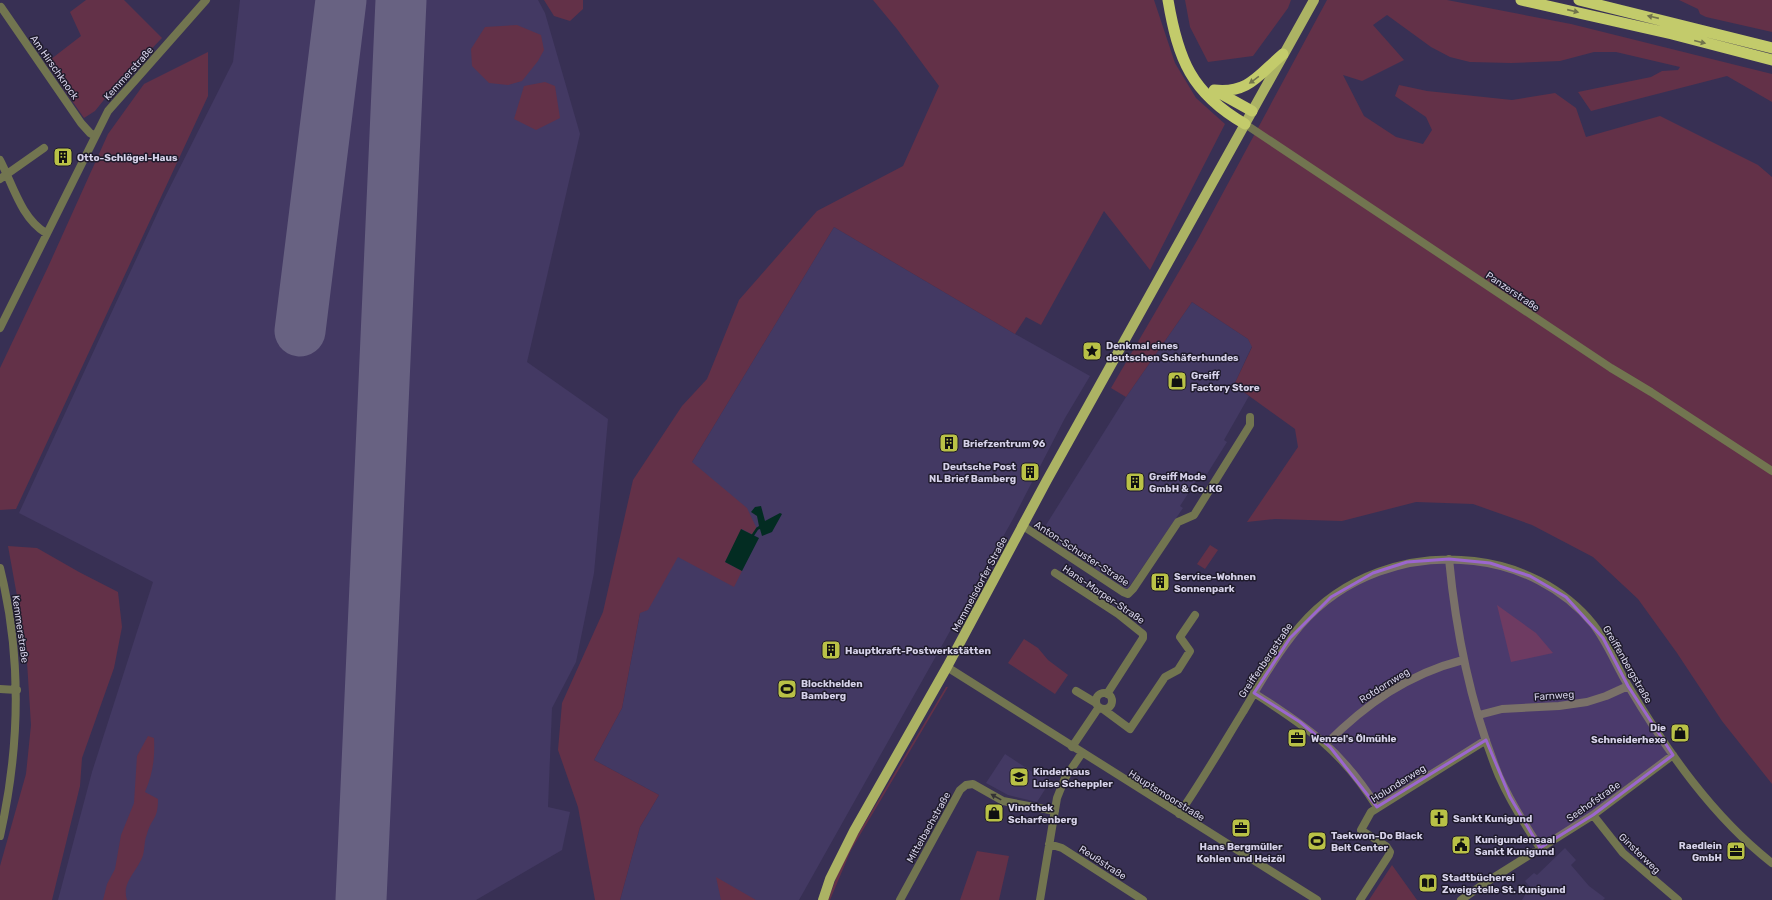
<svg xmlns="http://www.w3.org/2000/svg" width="1772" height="900" font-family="Rubik,sans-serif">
  <rect width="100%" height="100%" fill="#383054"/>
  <path fill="#433963" d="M240,0H538L545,13L580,134L527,362L608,419L594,573L576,662L552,708L548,807L570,812L562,850L476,900H58L92,772L153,582L19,513L163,201L233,62Z
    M834,227L1015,334L1090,376L1065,418L1013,519L799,900H620L640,827L659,795L594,760L622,708L640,613L692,462Z
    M1192,302L1248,339L1252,346L1234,385L1249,396L1224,440L1227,442L1207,474L1202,472L1180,506L1183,508L1127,590L1058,544L1046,525L1126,397Z
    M1005,754L1037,775L1039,772L1051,780L1037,802L1008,795L986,783Z
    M1565,848L1576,860L1571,865L1589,886L1605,898L1603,900H1522L1530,887L1525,881L1534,873L1537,875Z"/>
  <path fill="#633148" d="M86,0H124L162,38L111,91L95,111L84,118L46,63L81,36L70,12Z
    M544,0H583V9L570,21L554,16Z
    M873,0H1154L1175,63L1196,98L1225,124L1150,270L1104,211L1041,325L1026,317L1015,334L834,227L692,462L747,508L757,529L753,535L742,529L725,562L742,571L734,587L678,557L648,610L640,613L622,708L594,760L659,795L640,827L620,900H595L578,807L558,750L562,703L603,612L633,480L682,406L707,379L739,300L817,211L903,166L939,86L897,29Z
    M1185,0H1291L1288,8L1253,56L1208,62L1190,27Z
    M1327,0H1447L1571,24L1772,74V102L1727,76L1591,111L1578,92L1651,77L1662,71L1678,70L1680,67L1616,52H1594L1560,61L1511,63L1470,62L1450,57L1431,47L1387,15L1373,25L1404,60L1362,81L1343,75L1364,116L1396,137L1423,144L1432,130L1426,117L1395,96L1399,85L1427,91L1512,100L1555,93L1576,108L1586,137L1660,116L1758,165L1772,177V784L1722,721L1677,653L1638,599L1593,557L1532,525L1473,504L1416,502L1342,521L1275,519L1247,522L1298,447L1295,429L1234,385L1252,347L1248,339L1192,302L1126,397L1111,388L1198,239Z
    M1679,0H1772V32L1706,17L1700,14L1698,9Z
    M517,25L541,35L544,50L538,61L522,81L508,85L489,83L472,66L471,49L485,27Z
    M208,52V96L16,509L0,510V368L48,267L108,134L144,84Z
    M545,82L555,86L560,118L536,130L514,119L524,86Z
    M1210,545L1218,550L1205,569L1197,564Z
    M8,546L37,548L79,572L118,592L122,627L114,668L82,758L80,786L52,900H0V866L26,774L31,725L26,646Z
    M1497,605L1536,633L1553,653L1511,662Z
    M1024,639L1038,648L1048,660L1068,675L1055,694L1008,663Z
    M946,687H948L851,850L830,900H828L838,873L851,846Z
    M148,736L154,738C155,758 153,773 145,792L158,799C158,820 152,817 147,834C144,841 145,848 143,855C138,871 121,882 127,900H103L107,884L115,869L121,835L134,803L137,756Z
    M977,851L1009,856L999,900H960Z
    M1392,865L1417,900H1369Z
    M716,877L756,900H721Z"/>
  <path fill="#032c22" d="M761,506L765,521L780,513L782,514L772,532L762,536L760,529L757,530L756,528L759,526L757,516L751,512L755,507Z
    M741,529L759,538L742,571L725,562Z"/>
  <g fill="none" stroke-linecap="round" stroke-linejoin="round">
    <path stroke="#032c22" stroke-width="2.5" d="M753,535L757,529"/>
    <path stroke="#686282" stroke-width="51" d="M300,331L341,0
      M361,900L401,0"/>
    <path stroke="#727550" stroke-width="8" d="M1,7L81,123L90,133L95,136
      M1245,124L1611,368L1651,392L1772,471
      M0,160C13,185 21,218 46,233
      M0,179L44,148
      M0,328L108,111L206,0
      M1023,526L1123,592L1128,594L1133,589L1178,522L1194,515L1250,425V417
      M1449,559C1456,633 1471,707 1499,776C1510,801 1525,825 1540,848
      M0,568C22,657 20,747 0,836
      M1055,573L1118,614L1143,634V638L1107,694
      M947,667L1317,900
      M0,689L17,690
      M1076,691L1096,703
      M1254,693C1309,728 1342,751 1377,807
      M1096 701a8 8 0 1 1 16 0a8 8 0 1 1-16 0Z
      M1103,709L1130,729L1165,677L1178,670L1190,651L1180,637L1195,615
      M1479,715L1502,709L1559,706L1587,702L1606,696L1628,686
      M1326,744C1366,704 1408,674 1463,660
      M1072,747L1099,707
      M1179,814C1202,781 1222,746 1243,712C1260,683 1278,652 1300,626C1343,576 1409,553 1474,561C1519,566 1564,588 1593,624C1608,643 1616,666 1629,687C1667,751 1713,817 1772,863
      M1593,815L1623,853L1678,900
      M1049,844L1062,848L1143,900
      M900,900L960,790L966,785L973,784L1003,801L1055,811
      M1040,900L1057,798L1065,778L1082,753
      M1360,900L1389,855L1390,852L1386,846L1361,830L1371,812L1486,740
      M1461,900L1485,883L1593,815L1673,755"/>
    <path stroke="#acb364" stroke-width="10" d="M823,900L830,879L854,831L947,667L1047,480L1314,0"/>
    <path stroke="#c3cb6b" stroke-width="11" d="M1168,0C1178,59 1191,93 1245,124
      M1521,0L1672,34L1772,60
      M1579,0L1772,48
      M1214,90C1249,94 1259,74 1283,54
      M1216,91L1252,111"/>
  </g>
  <defs><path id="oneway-solid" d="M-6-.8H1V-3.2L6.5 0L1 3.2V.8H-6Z"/></defs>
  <g fill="#71734c">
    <use href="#oneway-solid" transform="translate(1573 11) rotate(13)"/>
    <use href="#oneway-solid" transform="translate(1653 17) rotate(-167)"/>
    <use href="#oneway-solid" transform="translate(1700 42) rotate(14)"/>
    <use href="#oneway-solid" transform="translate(1254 80) rotate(144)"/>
  </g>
  <use fill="#343235" href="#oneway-solid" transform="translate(996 797) rotate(-151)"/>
  <path fill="#9b66ce" fill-opacity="0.2" stroke="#9b66ce" stroke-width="3" stroke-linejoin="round" d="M1449,559L1490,563L1530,576L1566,597L1603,638L1628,686L1673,755L1593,815L1540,848L1510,797L1486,740L1377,807L1330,747L1300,722L1254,693L1290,638L1331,597L1373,573L1407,562Z"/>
  <defs>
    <g id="building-square" transform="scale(1)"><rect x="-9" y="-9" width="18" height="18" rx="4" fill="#b9c146" stroke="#1f1b2c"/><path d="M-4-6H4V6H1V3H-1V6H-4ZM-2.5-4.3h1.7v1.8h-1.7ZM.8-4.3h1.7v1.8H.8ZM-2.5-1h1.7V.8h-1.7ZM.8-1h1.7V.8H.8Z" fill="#111"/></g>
    <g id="sight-square" transform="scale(1)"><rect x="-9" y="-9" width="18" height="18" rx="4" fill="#b9c146" stroke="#1f1b2c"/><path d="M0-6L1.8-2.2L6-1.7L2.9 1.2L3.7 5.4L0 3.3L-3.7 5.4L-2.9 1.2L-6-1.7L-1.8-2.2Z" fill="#111"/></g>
    <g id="shop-square" transform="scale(1)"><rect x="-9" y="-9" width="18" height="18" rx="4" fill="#b9c146" stroke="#1f1b2c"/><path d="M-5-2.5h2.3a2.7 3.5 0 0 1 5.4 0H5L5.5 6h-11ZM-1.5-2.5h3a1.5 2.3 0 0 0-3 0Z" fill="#111"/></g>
    <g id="stadium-square" transform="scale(1)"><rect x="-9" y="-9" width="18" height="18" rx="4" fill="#b9c146" stroke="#1f1b2c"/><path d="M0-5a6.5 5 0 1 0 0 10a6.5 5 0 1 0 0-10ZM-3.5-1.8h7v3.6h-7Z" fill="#111"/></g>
    <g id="office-square" transform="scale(1)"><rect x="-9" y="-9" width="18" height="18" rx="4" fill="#b9c146" stroke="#1f1b2c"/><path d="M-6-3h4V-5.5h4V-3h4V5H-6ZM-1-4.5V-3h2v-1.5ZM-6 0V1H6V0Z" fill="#111"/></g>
    <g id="school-square" transform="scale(1)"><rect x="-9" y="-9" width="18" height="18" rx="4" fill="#b9c146" stroke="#1f1b2c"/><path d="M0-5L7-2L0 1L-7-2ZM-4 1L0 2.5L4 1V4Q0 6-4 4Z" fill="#111"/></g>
    <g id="church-square" transform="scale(1)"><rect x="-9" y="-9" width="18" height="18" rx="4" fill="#b9c146" stroke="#1f1b2c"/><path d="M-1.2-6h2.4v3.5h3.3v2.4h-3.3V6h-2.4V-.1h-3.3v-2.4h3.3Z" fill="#111"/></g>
    <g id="civic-square" transform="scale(1)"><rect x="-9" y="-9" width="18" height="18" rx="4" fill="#b9c146" stroke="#1f1b2c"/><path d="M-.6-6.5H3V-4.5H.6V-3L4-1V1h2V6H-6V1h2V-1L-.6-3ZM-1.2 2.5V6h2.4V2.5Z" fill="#111"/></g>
    <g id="library-square" transform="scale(1)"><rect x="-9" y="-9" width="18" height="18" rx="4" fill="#b9c146" stroke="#1f1b2c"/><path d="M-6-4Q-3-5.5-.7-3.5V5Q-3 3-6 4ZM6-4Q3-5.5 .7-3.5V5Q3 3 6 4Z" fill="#111"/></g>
  </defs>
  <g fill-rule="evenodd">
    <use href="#building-square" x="63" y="157"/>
    <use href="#sight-square" x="1092" y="351"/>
    <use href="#shop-square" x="1177" y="381"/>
    <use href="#building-square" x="949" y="443"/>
    <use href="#building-square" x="1030" y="472"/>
    <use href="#building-square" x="1135" y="482"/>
    <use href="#building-square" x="1160" y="582"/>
    <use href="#building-square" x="831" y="650"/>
    <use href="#stadium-square" x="787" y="689"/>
    <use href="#shop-square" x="1680" y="733"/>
    <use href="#office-square" x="1297" y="738"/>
    <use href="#school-square" x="1019" y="777"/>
    <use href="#shop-square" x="994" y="813"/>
    <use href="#church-square" x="1439" y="818"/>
    <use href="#office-square" x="1241" y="828"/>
    <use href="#stadium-square" x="1317" y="841"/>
    <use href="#civic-square" x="1461" y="845"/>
    <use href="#office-square" x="1736" y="851"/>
    <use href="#library-square" x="1428" y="883"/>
  </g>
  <g text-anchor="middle" stroke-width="3" stroke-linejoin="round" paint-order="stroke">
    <g font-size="10" fill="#d6d2e9" stroke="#1f1b2c">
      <text transform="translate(55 67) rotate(55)" y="4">Am Hirschknock</text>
      <text transform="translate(128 73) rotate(-48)" y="4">Kemmerstraße</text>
      <text transform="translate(1513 291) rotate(34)" y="4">Panzerstraße</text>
      <text transform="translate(1082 553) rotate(33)" y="4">Anton-Schuster-Straße</text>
      <text transform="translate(979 584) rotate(-62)" y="4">Memmelsdorfer Straße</text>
      <text transform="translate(1104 594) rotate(34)" y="4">Hans-Morper-Straße</text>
      <text transform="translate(21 629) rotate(82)" y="4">Kemmerstraße</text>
      <text transform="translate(1265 660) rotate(-56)" y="4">Greiffenbergstraße</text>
      <text transform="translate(1628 664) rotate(60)" y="4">Greiffenbergstraße</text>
      <text transform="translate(1384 685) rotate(-32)" y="4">Rotdornweg</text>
      <text transform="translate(1554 695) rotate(-4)" y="4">Farnweg</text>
      <text transform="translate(1398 783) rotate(-32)" y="4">Holunderweg</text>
      <text transform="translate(1167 795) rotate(32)" y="4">Hauptsmoorstraße</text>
      <text transform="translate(1593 801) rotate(-35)" y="4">Seehofstraße</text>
      <text transform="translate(928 827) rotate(-61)" y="4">Mittelbachstraße</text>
      <text transform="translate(1640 853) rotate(44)" y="4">Ginsterweg</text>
      <text transform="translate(1103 862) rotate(33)" y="4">Reußstraße</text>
    </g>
    <g font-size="10" font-weight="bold" fill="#d6d2e9" stroke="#1f1b2c" text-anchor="start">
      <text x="77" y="161">Otto-Schlögel-Haus</text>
      <text x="1106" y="349">Denkmal eines<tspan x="1106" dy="12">deutschen Schäferhundes</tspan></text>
      <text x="1191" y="379">Greiff<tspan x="1191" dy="12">Factory Store</tspan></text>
      <text x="963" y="447">Briefzentrum 96</text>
      <text x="1016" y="470" text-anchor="end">Deutsche Post<tspan x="1016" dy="12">NL Brief Bamberg</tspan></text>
      <text x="1149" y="480">Greiff Mode<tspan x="1149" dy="12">GmbH &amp; Co. KG</tspan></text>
      <text x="1174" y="580">Service-Wohnen<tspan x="1174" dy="12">Sonnenpark</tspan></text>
      <text x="845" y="654">Hauptkraft-Postwerkstätten</text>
      <text x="801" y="687">Blockhelden<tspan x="801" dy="12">Bamberg</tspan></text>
      <text x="1666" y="731" text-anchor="end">Die<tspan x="1666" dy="12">Schneiderhexe</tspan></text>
      <text x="1311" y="742">Wenzel's Ölmühle</text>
      <text x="1033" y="775">Kinderhaus<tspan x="1033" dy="12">Luise Scheppler</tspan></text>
      <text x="1008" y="811">Vinothek<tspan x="1008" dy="12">Scharfenberg</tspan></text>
      <text x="1453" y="822">Sankt Kunigund</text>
      <text x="1331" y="839">Taekwon-Do Black<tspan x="1331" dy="12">Belt Center</tspan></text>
      <text x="1475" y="843">Kunigundensaal<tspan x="1475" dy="12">Sankt Kunigund</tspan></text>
      <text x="1722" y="849" text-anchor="end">Raedlein<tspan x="1722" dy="12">GmbH</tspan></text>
      <text x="1241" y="850" text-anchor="middle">Hans Bergmüller<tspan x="1241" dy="12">Kohlen und Heizöl</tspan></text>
      <text x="1442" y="881">Stadtbücherei<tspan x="1442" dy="12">Zweigstelle St. Kunigund</tspan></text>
    </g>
  </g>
</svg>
